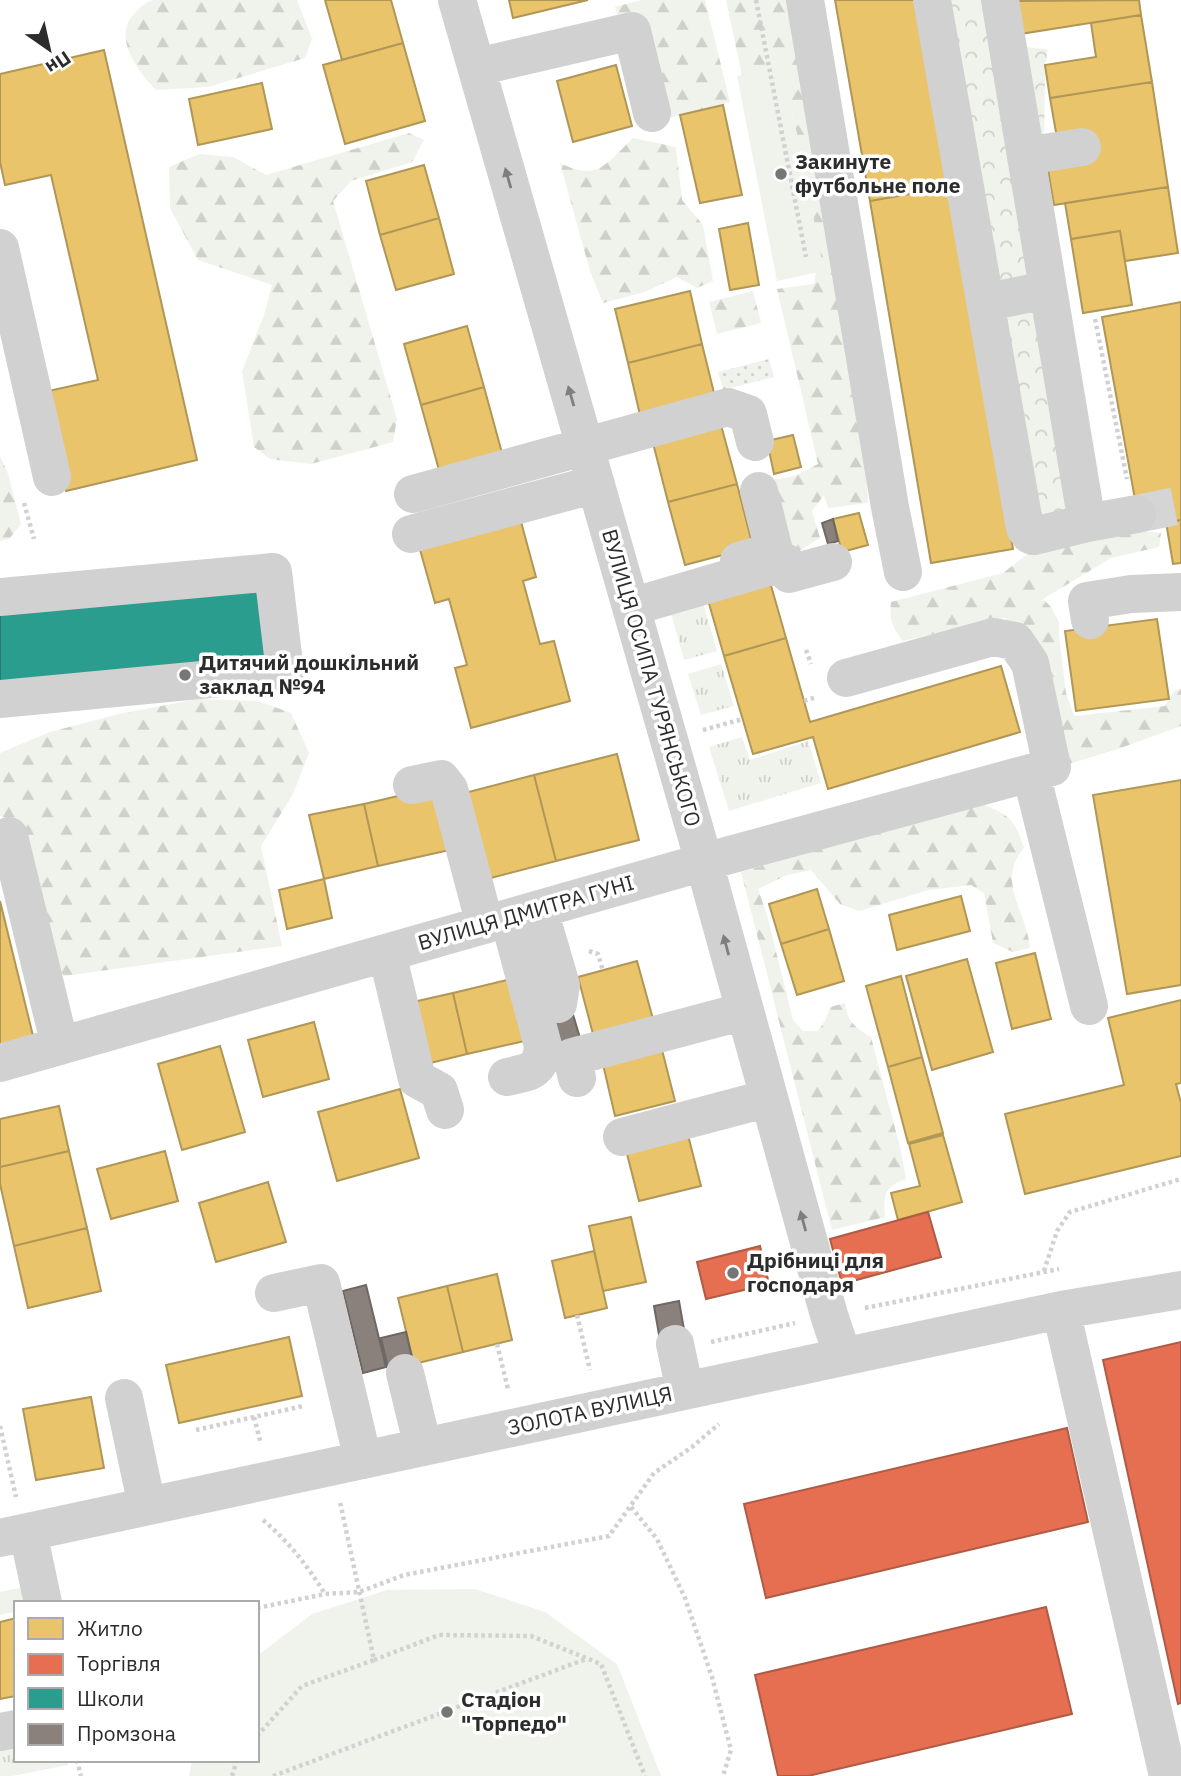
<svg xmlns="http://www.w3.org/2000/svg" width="1181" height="1776" font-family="'IBM Plex Sans',sans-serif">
  <defs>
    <pattern id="grass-tufts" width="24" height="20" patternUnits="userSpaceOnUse" patternTransform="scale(1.75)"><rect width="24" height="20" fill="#f0f3eb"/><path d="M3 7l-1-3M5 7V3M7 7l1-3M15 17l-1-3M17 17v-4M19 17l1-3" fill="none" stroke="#ced0ca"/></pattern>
    <pattern id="forest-firs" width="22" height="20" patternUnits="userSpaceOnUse" patternTransform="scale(1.75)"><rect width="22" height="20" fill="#f0f3eb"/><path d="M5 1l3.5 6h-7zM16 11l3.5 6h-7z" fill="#ced0ca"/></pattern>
    <pattern id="park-crowns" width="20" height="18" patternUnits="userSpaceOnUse" patternTransform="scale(1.75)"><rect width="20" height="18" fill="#f0f3eb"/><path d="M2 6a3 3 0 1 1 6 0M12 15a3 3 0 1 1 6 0" fill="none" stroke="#ced0ca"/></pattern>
    <pattern id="garden-dots" width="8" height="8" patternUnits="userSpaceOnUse" patternTransform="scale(1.75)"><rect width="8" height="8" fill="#f0f3eb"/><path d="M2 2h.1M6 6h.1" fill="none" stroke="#ced0ca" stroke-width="1.8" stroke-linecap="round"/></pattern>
  </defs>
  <rect width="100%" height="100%" fill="#fff"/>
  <path fill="url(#grass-tufts)" d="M701,596L717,651L684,660L669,606Z
    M721,664L734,706L701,715L688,674Z
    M742,737L750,760L808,741L821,783L729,811L709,747Z
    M28,1586L32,1603H16V1612L0,1615V1592Z
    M16,1738V1760H67L68,1765L12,1776H0V1741Z"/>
  <path fill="url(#forest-firs)" d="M153,0H297L312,39L305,58L208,87L156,90C138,72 111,36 135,13C141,7 145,2 153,0Z
    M641,0H705L730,102L664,119L638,84L615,7Z
    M726,0H787L858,317L868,503L828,508L824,495L812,511L820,538L796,553L777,541L773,480L795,476L818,464L777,289L814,284L817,265L793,112L771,97L745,90Z
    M409,133L424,140L412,162L351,181L333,201L397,419L393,442L311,464L270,459L254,447L242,371L264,315L272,285L198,260L170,208L169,167L199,154L233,157L266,175Z
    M633,138L676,147L682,200L703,225L713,281L697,288L677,277L645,292L603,303L590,271L560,163C598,182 606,164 633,138Z
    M753,291L761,323L717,334L709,302Z
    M0,456L8,474L21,524L9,539L0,541Z
    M1107,528L1161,533L1159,547L1111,558L1043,599L1051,607L1059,622V636L1066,693L1074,716L1165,706L1174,691L1181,689V726L1118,749L1065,765L1018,630L1004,618L903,641C892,627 889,619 891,602L1003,573L1025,556L1062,536Z
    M198,699L258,701L291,713L309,753L293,794L261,846L282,946L64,976L51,955L20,823L0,816V753L50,732L119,714Z
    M979,803C1009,815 1014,817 1024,848C995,881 1027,911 1030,948L1013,952L993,943L984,893L971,885L929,890L859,911L840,904L811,870L787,875L758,889L767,915L793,1020L803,1031H818L826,1019L830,1007L845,1003C846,1020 856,1029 871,1037L901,1151L906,1179C884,1186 883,1196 885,1217L832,1230L741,872Z"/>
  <path fill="url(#park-crowns)" d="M935,0H1004L999,45L1048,49L1045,65L1044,153L1087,523L1038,535Z"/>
  <path fill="url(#garden-dots)" d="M769,359L774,377L723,390L718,372Z"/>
  <path fill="#f0f3eb" d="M784,68L824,271L777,281L737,76Z
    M475,1589L545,1612L617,1664L661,1776H189L192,1760H257V1656L312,1614L387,1590Z"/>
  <path fill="#e9c46a" stroke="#b09657" stroke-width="2" d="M325,0H391L403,43L342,60Z
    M509,0H588L513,18Z
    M835,0H921L954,186L870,201Z
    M1139,0L1141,15L1020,34L1015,1Z
    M1141,15L1152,82L1050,98L1045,65L1096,57L1091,23Z
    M403,43L425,121L345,144L323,65Z
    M104,50L197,460L66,491L44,392L98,380L51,175L5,185L0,162V74Z
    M616,65L632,126L573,142L557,81Z
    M1152,82L1168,187L1054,205L1048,170L1057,138L1050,98Z
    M262,83L272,129L198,145L189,99Z
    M723,105L742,195L700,203L680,115Z
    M424,165L439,218L380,235L366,181Z
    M954,186L1013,549L931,563L870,201Z
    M1168,187L1178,253L1125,261L1120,231L1071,239L1065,203Z
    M439,218L454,274L396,290L380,235Z
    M748,223L759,285L730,290L719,229Z
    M1120,231L1132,305L1083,313L1071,239Z
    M690,291L702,344L628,363L615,309Z
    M1181,302V520L1140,527L1102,317Z
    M467,326L484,387L421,405L404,344Z
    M702,344L715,397L640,415L628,363Z
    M484,387L502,453L439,470L421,405Z
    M721,425L737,484L668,502L653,443Z
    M793,435L801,467L774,474L767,441Z
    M737,484L753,547L685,565L668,502Z
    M859,513L868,545L842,552L833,519Z
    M520,518L536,577L523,581L540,644L554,641L570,701L471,728L455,668L467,665L449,599L435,603L419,546Z
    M1181,520V563L1173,564L1166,522Z
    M768,575L786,638L724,656L706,593Z
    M1157,619L1169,699L1076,711L1065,631Z
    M786,638L810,722L1001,666L1020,732L828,789L813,737L753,754L724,656Z
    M617,754L639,840L556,861L534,775Z
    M534,775L556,861L479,881L457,795Z
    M1181,780V985L1127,994L1093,795Z
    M440,786L454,849L378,866L364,804Z
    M364,804L378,866L324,879L309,815Z
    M324,879L332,918L287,929L279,890Z
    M817,889L829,929L781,944L769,904Z
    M961,896L970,931L897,950L889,915Z
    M0,901L35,1044L0,1052Z
    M829,929L844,981L797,995L781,944Z
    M1035,953L1051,1019L1012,1029L996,963Z
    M967,959L993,1052L932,1070L906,976Z
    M637,961L653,1019L593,1034L578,977Z
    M901,976L922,1057L888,1067L866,986Z
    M515,978L529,1040L467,1054L453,993Z
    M453,993L467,1054L418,1066L404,1004Z
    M1181,1000V1083L1176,1084L1181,1103V1156L1025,1194L1005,1114L1124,1085L1108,1018Z
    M314,1022L329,1079L263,1097L248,1040Z
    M220,1046L245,1132L182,1150L158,1064Z
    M661,1046L675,1101L615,1116L602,1060Z
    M922,1057L943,1133L908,1143L888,1067Z
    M400,1089L419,1158L337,1181L318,1112Z
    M59,1106L69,1151L0,1167V1119Z
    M688,1135L701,1186L639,1201L626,1150Z
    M943,1135L962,1202L898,1220L891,1193L920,1186L909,1144Z
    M69,1151L87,1228L14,1246L0,1184V1167Z
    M165,1151L178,1201L111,1219L97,1169Z
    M268,1182L286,1242L216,1262L199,1203Z
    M631,1217L646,1282L603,1291L589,1226Z
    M87,1228L101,1291L28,1308L14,1246Z
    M594,1251L607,1308L565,1318L552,1261Z
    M497,1274L512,1340L463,1352L447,1286Z
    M447,1286L463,1352L414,1364L398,1298Z
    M289,1337L302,1396L179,1423L166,1365Z
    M91,1397L104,1468L36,1480L23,1409Z
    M16,1618V1696L0,1699V1622Z"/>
  <path fill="#e76f51" stroke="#af5b46" stroke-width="2" d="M928,1212L941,1257L842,1284L830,1239Z
    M760,1246L769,1284L706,1299L697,1262Z
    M1181,1342V1703L1178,1704L1103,1360Z
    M1067,1428L1088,1522L766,1598L744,1504Z
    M1046,1607L1072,1714L808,1776H778L755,1675Z"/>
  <path fill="#2a9d8f" stroke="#2b7b71" stroke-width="2" d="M263,587L270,662L0,688V612Z"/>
  <path fill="#8a817c" stroke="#6e6864" stroke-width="2" d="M833,519L838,541L828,544L822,523Z
    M569,1001L580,1038L554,1044L544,1008Z
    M366,1285L386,1367L363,1373L343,1291Z
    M679,1301L686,1341L661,1346L654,1306Z
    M406,1332L415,1371L390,1377L381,1338Z"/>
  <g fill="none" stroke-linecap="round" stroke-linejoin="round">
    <path stroke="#d5d5d5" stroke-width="38" stroke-dasharray="38 19" stroke-linecap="butt" d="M1137,514L1181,505"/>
    <path stroke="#d1d1d1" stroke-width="4.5" stroke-dasharray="3.5 3.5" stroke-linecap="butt" d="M756,0L806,257
      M1095,319L1127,479
      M24,503L34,539
      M806,650L811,664
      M804,701L817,697
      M703,730L743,719
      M589,951L598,954L603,971
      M1044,1271L1057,1231L1070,1212L1181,1179
      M865,1308L1059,1269
      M577,1315L590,1370
      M711,1342L795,1323
      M497,1344L508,1389
      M254,1417L261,1444
      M0,1426L16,1497
      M196,1430L303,1406
      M631,1507L657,1539L685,1598L712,1677L731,1750L723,1776
      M263,1520C289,1542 307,1565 325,1594
      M257,1608L325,1594L359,1592L404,1575L609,1536L654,1473L692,1447L719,1424
      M374,1660L439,1635L531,1636L601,1664L645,1776
      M257,1736L302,1686L374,1660L340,1502
      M77,1760L81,1776
      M232,1776L237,1760
      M273,1776L586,1659"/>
    <path stroke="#d1d1d1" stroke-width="38" d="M457,0L704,862L829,1315L843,1357
      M805,0L890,507L903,572
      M932,0L1025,528L1030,535L1034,536L1087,523
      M1000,0L1087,523L1137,514
      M477,67L632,31L652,113
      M1026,156L1082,147
      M0,248L52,477
      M986,302L1048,290
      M413,494L728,407L748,414L755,442
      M411,534L596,484
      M739,561L774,551L759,491
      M0,597L273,572L285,672L0,699
      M631,607L785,562L789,574L833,562
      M1090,620L1087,601L1131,594L1181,592
      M1031,773L1089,1006
      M412,785L441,779L449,789L485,925
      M9,836L60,1046
      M539,910L561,985L558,1004
      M387,953L417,1079L439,1091L445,1110
      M0,1063L704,862L1052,767L1030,663L1015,641L993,637L846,678
      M507,1077C529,1072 541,1072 543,1046L509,918
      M577,1078L572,1057L745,1011
      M622,1137L769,1098
      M274,1293L321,1283L363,1460
      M1061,1310L1168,1776
      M675,1344L685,1391
      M405,1373L423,1447
      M124,1398L147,1506
      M28,1532L43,1603
      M0,1538L1061,1310L1181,1290
      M0,1732L16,1729"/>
  </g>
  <defs><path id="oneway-solid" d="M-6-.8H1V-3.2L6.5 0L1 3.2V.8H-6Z" transform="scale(1.75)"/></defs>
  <g fill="#7e7e7e">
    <use href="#oneway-solid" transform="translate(508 178) rotate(-106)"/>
    <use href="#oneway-solid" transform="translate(571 396) rotate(-106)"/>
    <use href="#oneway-solid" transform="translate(726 945) rotate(-105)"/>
    <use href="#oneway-solid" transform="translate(803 1221) rotate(-105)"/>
  </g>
  <g fill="#767676" stroke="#fff" stroke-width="2.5">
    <circle cx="781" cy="174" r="7"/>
    <circle cx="185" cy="675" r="7"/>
    <circle cx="733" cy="1273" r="7"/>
    <circle cx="447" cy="1712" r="7"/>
  </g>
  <g text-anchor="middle" stroke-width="7" stroke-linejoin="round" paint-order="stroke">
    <g font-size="21" font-weight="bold" fill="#2c2c2c" stroke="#fff" text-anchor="start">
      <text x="795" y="169">Закинуте<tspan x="795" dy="24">футбольне поле</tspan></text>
      <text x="199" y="670">Дитячий дошкільний<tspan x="199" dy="24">заклад №94</tspan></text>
      <text x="747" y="1268">Дрібниці для<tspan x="747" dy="24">господаря</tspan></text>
      <text x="461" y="1707">Стадіон<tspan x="461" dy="24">"Торпедо"</tspan></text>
    </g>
    <g font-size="21" fill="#2c2c2c" stroke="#fff">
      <text transform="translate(651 678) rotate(74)" y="7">ВУЛИЦЯ ОСИПА ТУРЯНСЬКОГО</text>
      <text transform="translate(526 913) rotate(-16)" y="7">ВУЛИЦЯ ДМИТРА ГУНІ</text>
      <text transform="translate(590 1411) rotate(-12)" y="7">ЗОЛОТА ВУЛИЦЯ</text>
    </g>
  </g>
  <rect x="14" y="1601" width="245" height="161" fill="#ffffff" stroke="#ababab" stroke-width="2"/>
  <rect x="28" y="1618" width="35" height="21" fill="#e9c46a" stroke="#ababab" stroke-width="2"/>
  <text x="77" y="1636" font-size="21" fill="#2c2c2c">Житло</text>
  <rect x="28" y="1654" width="35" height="21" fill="#e76f51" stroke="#ababab" stroke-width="2"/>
  <text x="77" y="1671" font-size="21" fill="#2c2c2c">Торгівля</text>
  <rect x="28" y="1688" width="35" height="21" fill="#2a9d8f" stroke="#ababab" stroke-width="2"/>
  <text x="77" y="1706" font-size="21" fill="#2c2c2c">Школи</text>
  <rect x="28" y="1724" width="35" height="21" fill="#8a817c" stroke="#ababab" stroke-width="2"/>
  <text x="77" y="1741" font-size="21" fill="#2c2c2c">Промзона</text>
  <g transform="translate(49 49) rotate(146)" stroke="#ffffff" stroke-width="5" paint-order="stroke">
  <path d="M0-5L12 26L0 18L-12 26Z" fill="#2c2c2c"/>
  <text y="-10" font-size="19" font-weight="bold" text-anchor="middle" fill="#2c2c2c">Пн</text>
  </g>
</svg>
